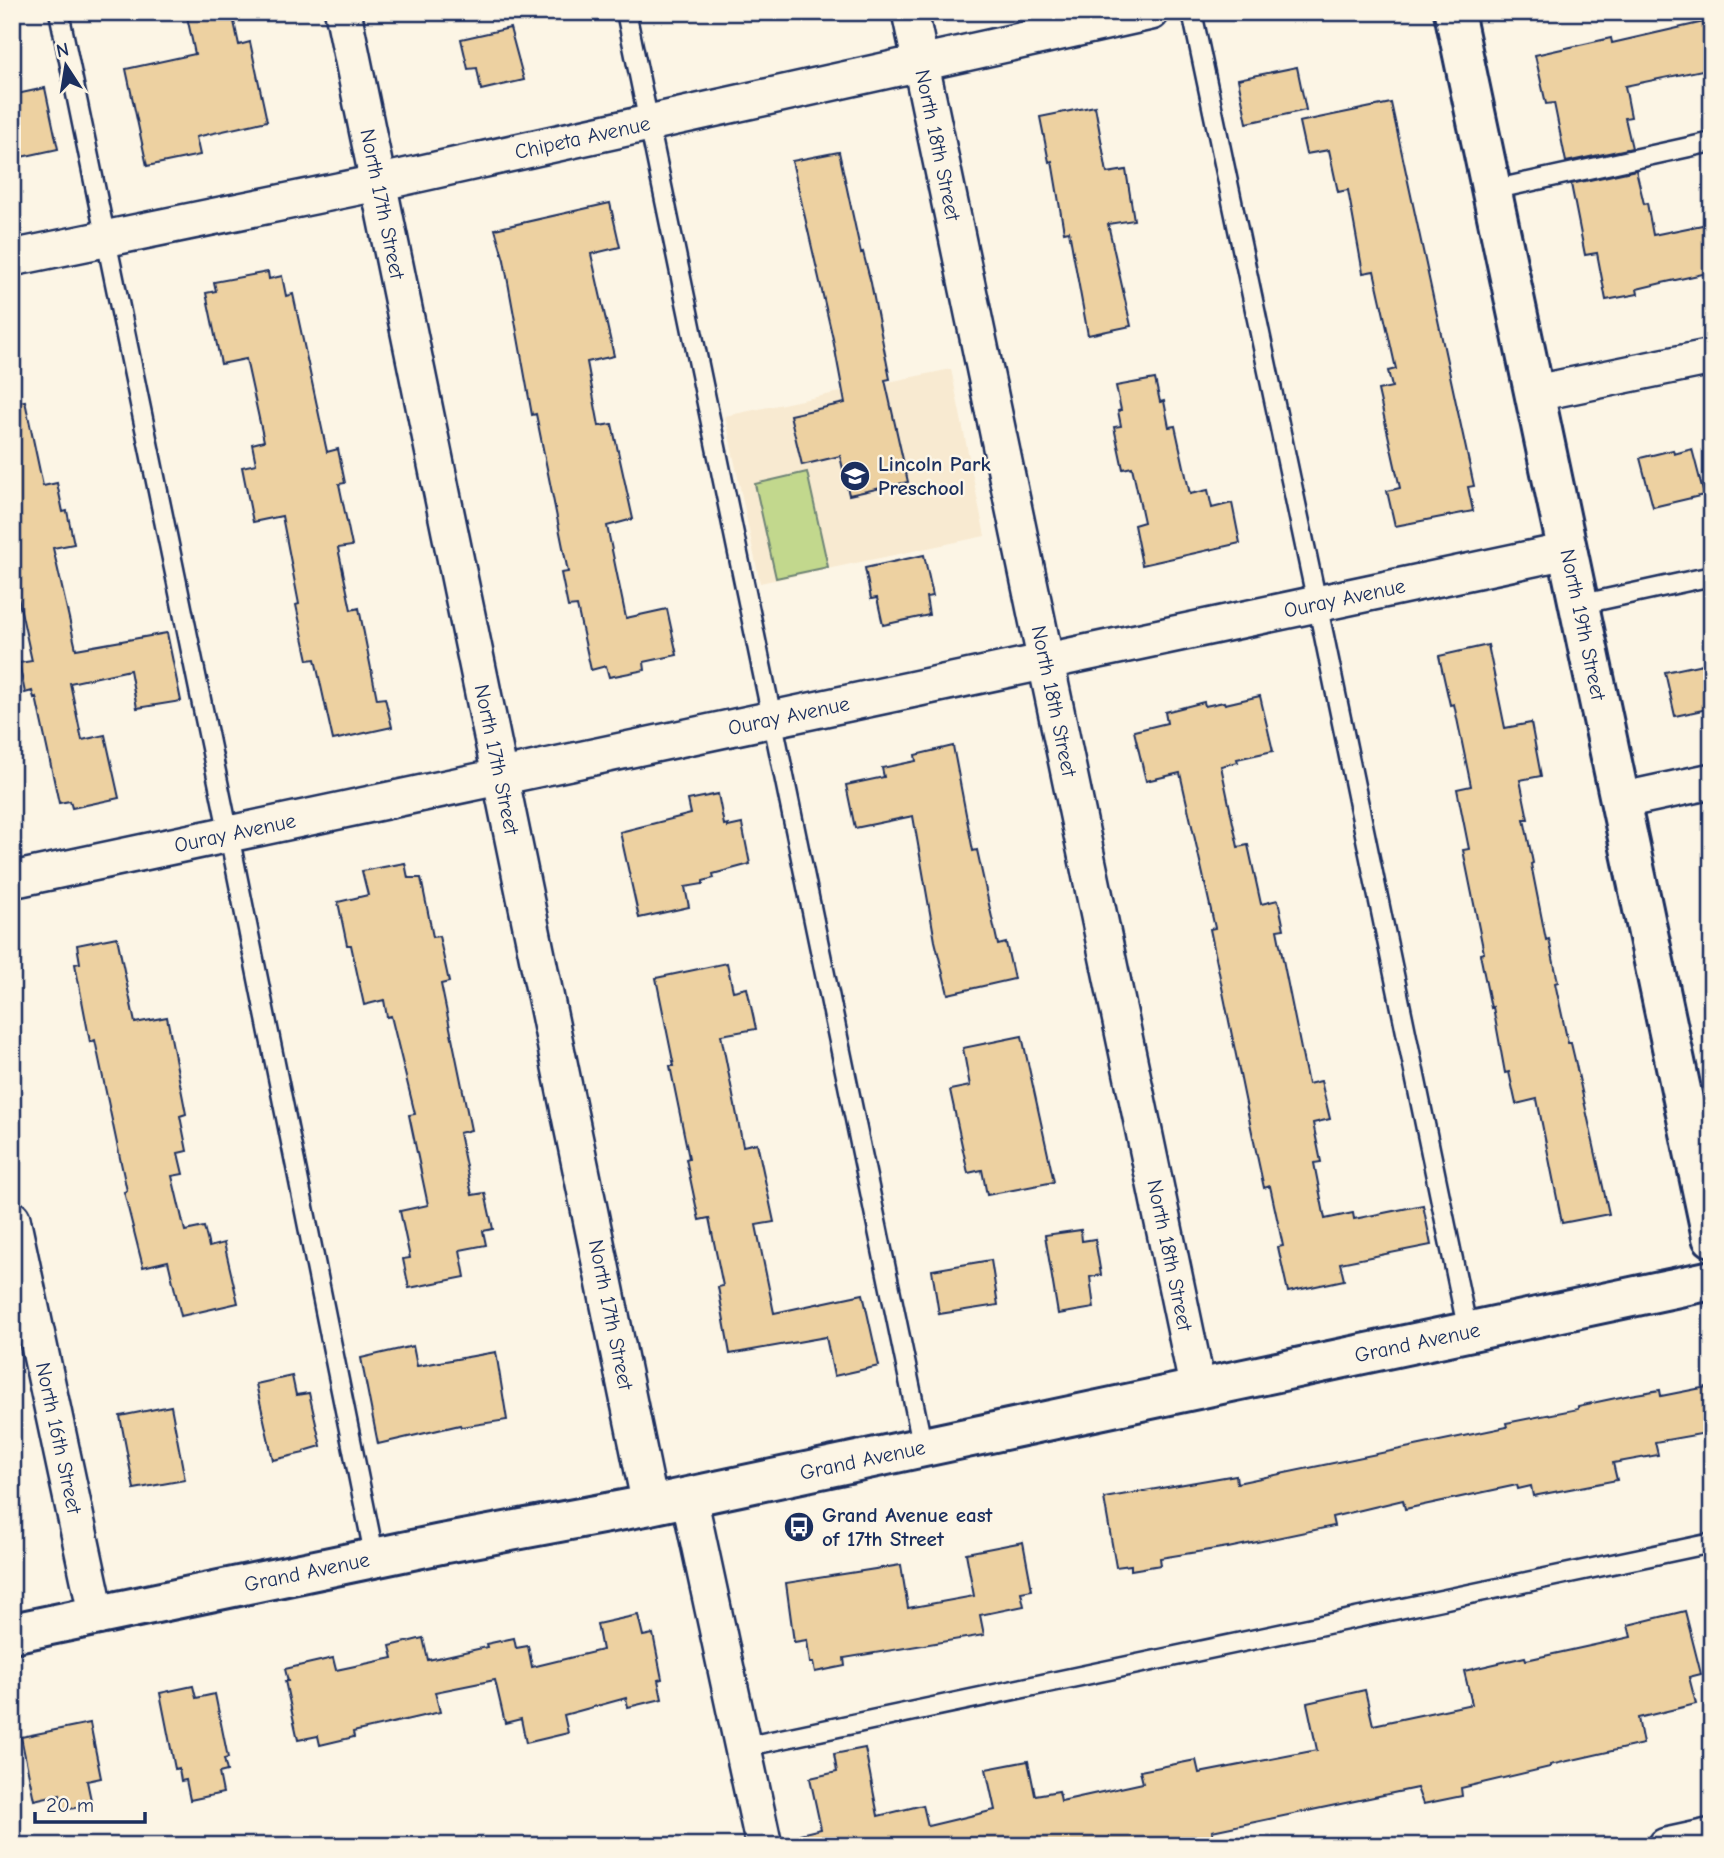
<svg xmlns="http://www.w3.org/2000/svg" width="1724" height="1858" font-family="'Comic Neue',sans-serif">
  <rect width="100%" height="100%" fill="#fcf5e5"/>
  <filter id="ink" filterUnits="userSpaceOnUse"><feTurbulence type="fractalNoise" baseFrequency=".0143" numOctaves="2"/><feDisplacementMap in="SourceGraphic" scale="14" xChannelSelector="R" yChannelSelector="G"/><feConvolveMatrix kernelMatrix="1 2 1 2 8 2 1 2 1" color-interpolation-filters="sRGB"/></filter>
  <g filter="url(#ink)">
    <path fill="#f8ead1" d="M951,369L985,536L760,583L725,416Z"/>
    <path fill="#c2d88d" stroke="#6e8476" stroke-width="2" d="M807,472L828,567L776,578L755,484Z"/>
    <path fill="#edd1a1" stroke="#1b2f5e" stroke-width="2" d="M186,12H232L239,45L250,42L267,121L196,137L200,155L147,166L126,69L195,54Z
      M1704,22L1706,31L1712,30V68L1625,86L1631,117L1625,118L1632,148L1566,162L1554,103L1546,104L1535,55L1611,38L1612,43Z
      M510,28L524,80L481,90L477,68L468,69L461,39Z
      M1297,67L1306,110L1247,123L1238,79Z
      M45,88L58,149L12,159V95Z
      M1391,103L1474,486L1468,487L1473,511L1395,526L1387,491L1400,488L1378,390L1392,387L1388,371L1396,369L1374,271L1363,273L1348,190L1338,192L1329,150L1306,154L1299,122Z
      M1095,106L1107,173L1126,170L1134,220L1108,224L1131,326L1088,335L1069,231L1064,232L1052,161L1049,162L1040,117Z
      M839,152L861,253L863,252L871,283L890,379L885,380L908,482L849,495L840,456L802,465L790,415L845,403L833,339L792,161Z
      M1636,170L1644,204L1647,203L1653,235L1712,223V272L1662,283L1637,289L1638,294L1606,300L1597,253L1585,255L1571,184Z
      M610,203L620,247L591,254L614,356L587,362L599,426L612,424L633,519L607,526L626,618L667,609L677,655L644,662L645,670L609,677L606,666L591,670L577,606L568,607L561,573L568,572L536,414L532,415L504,260L495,229Z
      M268,272L269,279L282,276L286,296L293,294L327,452L338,449L345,483L339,484L352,546L338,548L351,610L359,608L377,699L385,698L392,727L333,740L315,659L308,660L296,605L299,604L282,516L253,522L242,467L256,464L252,444L264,441L246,359L221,364L206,293L216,291L214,282Z
      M1155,379L1160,402L1164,401L1169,427L1175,426L1190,494L1208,490L1212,508L1232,503L1240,543L1142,565L1134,525L1144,522L1132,467L1123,469L1114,427L1121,426L1118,411L1121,410L1116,386Z
      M25,401L43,486L57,483L63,512L67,511L74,544L53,548L76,649L167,633L181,701L137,708L130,670L70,683L82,740L105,735L119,798L72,808L70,801L59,803L36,697L34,698L32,691L25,693L19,663L32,661L12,570V403Z
      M1692,449L1704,495L1653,507L1640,458L1673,450L1674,454Z
      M924,555L933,596L926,597L929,615L883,625L877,598L871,599L865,568Z
      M1488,645L1505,728L1531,723L1541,776L1520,780L1528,819H1524L1533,863L1531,864L1546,940L1549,939L1558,982L1555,983L1568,1043H1571L1575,1060L1609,1214L1562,1223L1537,1099L1516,1104L1509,1072L1505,1073L1493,1007L1491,1008L1480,954L1484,953L1463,850L1469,849L1457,789L1471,786L1454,704L1450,705L1439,656Z
      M1712,662V708L1675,716L1665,672Z
      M1260,696L1273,751L1237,759L1238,762L1221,766L1238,847L1248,845L1261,904L1278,900L1284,929L1277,930L1308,1084L1321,1081L1330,1119L1313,1123L1321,1162L1314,1163L1325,1219L1353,1213L1354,1219L1423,1205L1431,1245L1340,1263L1344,1280L1288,1292L1278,1247L1283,1246L1270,1186L1264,1188L1250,1123L1210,929L1215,928L1180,773L1146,781L1134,731L1167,723L1165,712L1204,702L1205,706L1224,702L1225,704Z
      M953,746L973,851L977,850L998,945L1006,943L1014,979L948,994L935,941L913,816L855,828L846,785L884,777L882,768L916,761L915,755Z
      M718,794L724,825L728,824V827L742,824L750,864L713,874L714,878L703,881V884L685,887L689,907L639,918L620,832L691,814L688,800Z
      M405,863L408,878H421L433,937L439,936L449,982L441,984L471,1130L459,1133L472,1195L485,1193L493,1229L483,1231L486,1245L460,1250L465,1277L409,1288L403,1259L410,1258L400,1211L428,1205L409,1115L415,1114L391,1016L387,1017L384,1000L364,1005L351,945H347L338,902L368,895L362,871Z
      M117,937L135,1023L167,1017L186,1114L180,1116L187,1151L178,1153L183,1174L172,1176L185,1231L204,1227L209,1247L224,1243L238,1303L181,1316L168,1261L143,1267L124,1192L127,1191L95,1040L90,1042L75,964L80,963L77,945Z
      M727,963L733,991L747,988L756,1029L721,1035L743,1146L757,1143L774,1222L756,1225L774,1313L863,1294L879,1366L834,1376L826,1337L730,1354L718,1287L723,1286L709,1218L699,1220L686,1159L689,1158L670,1066H674L656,978Z
      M1022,1036L1054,1182L987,1195L982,1170L968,1173L950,1090L970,1086L963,1048Z
      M1081,1230L1082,1241L1095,1239L1101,1275L1090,1277L1094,1308L1058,1314L1045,1235Z
      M991,1260L998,1305L939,1314L932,1270Z
      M413,1346L417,1366L496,1352L507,1420L461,1427L460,1425L378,1444L361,1358Z
      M292,1376L296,1395L309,1393L321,1446L304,1451V1453L273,1460L256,1384Z
      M1712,1386V1432L1655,1442L1658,1455L1613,1463L1617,1480L1533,1496L1531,1486L1518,1489L1517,1485L1405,1509L1403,1500L1332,1517L1334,1526L1228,1548V1547L1160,1558L1161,1565L1131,1570V1565L1116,1567L1104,1498L1236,1475L1237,1483L1507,1427L1506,1423L1578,1409V1406L1630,1395L1660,1390L1661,1396Z
      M171,1406L185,1480L134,1489L120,1416Z
      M1023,1542L1032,1590L1021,1592L1024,1606L980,1615L984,1635L844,1658L845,1666L815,1672L813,1663H810L807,1640L794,1642L786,1583L901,1565L908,1608L974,1596L966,1553Z
      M1685,1611L1701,1674L1689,1677L1696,1704L1638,1718L1643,1744L1550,1765V1767L1461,1788L1462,1796L1423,1804L1417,1788L1212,1831L1214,1840L1186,1846H802L800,1834L821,1829L810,1778L837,1772L834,1754L865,1748L878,1816L923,1805L928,1826L995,1810L986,1769L1028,1761L1035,1795L1059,1791L1061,1801L1143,1783L1140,1771L1196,1760L1199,1773L1317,1750L1307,1703L1365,1690L1373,1725L1472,1704L1464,1671L1525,1657L1526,1660L1631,1637L1628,1625Z
      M638,1615L643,1636L653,1634L662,1679L658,1680L662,1699L628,1707L626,1698L564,1715L568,1733L526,1743L521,1719L505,1723L495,1680L435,1692L440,1712L353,1732L354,1737L320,1745L318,1736L298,1740L285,1681H288L285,1669L333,1658L336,1670L393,1658L390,1646L423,1638L428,1660L487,1647L486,1644L514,1638L516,1648L528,1646L532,1667L602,1650L597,1624Z
      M193,1686L196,1698L215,1694L228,1758L224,1759L227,1771L219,1773L223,1793L190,1800L186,1780L181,1781L179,1768L175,1769L160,1693Z
      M90,1723L101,1778L87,1781L92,1805L63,1810L60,1794L34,1800L21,1737Z"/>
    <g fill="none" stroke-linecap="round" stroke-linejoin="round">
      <g stroke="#1b2f5e" stroke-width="23">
        <path id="service" d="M59,12L229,835L375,1559
          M626,12L923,1448
          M1192,12L1324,636L1468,1332
          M1492,190L1712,142
          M1578,605L1712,576
          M743,1747L1712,1543"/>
      </g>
      <g stroke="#1b2f5e" stroke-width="40">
        <g id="minor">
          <path id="s1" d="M343,12L650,1505"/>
          <path id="s2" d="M910,12L1198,1390"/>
          <path id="s3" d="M12,258L377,183L1151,12"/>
          <path d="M1536,393L1712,357"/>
          <path d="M1619,801L1712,781"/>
          <path id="s4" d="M12,880L1567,551"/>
          <path id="s5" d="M12,1219L97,1617"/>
          <path d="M689,1497L764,1846"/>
          <path d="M1666,1846L1712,1836"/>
        </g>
      </g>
      <g stroke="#1b2f5e" stroke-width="44">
        <g id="tertiary">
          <path id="s6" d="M1454,12L1712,1237"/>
          <path id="s7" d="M12,1633L441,1544L650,1505L1712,1280"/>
        </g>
      </g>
      <use href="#service" stroke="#fcf5e5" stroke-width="18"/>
      <use href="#minor" stroke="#fcf5e5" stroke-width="35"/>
      <use href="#tertiary" stroke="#fcf5e5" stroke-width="38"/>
    </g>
  </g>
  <defs>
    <g id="school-disc" transform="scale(1.575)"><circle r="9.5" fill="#1b2f5e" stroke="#fcf5e5"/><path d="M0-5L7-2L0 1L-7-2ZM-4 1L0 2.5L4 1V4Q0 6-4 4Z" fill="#fff"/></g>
    <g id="bus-disc" transform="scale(1.575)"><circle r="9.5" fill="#1b2f5e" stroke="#fcf5e5"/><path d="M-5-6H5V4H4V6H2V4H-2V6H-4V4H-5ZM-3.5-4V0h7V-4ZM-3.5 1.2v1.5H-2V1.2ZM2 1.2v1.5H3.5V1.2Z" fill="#fff"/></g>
  </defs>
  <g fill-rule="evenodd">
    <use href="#school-disc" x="855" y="476"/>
    <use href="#bus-disc" x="799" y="1527"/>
  </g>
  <g text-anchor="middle" stroke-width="5" stroke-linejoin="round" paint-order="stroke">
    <g font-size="21" fill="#1b2f5e" stroke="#fcf5e5">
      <text dy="7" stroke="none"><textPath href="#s3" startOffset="583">Chipeta Avenue</textPath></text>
      <text dy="7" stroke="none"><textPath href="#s2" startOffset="136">North 18th Street</textPath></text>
      <text dy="7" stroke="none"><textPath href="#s1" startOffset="196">North 17th Street</textPath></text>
      <text dy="7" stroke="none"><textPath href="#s4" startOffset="1362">Ouray Avenue</textPath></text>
      <text dy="7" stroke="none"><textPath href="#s6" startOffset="626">North 19th Street</textPath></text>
      <text dy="7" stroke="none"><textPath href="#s2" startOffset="704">North 18th Street</textPath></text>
      <text dy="7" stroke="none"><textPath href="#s4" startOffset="794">Ouray Avenue</textPath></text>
      <text dy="7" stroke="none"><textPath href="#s1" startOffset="763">North 17th Street</textPath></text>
      <text dy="7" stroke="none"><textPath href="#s4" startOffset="228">Ouray Avenue</textPath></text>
      <text dy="7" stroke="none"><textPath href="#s2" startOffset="1270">North 18th Street</textPath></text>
      <text dy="7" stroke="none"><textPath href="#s1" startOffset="1330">North 17th Street</textPath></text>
      <text dy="7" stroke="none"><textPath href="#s7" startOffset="1435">Grand Avenue</textPath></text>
      <text dy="7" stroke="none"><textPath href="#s5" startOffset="224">North 16th Street</textPath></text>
      <text dy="7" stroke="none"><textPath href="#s7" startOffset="868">Grand Avenue</textPath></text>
      <text dy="7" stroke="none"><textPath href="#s7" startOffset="301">Grand Avenue</textPath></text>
    </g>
    <g font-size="21" font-weight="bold" fill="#1b2f5e" stroke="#fcf5e5" text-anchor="start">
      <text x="878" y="471">Lincoln Park<tspan x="878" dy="24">Preschool</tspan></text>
      <text x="822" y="1522">Grand Avenue east<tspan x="822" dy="24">of 17th Street</tspan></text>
    </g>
  </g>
  <rect width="1724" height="1858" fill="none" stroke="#fcf5e5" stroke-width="42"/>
  <rect x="21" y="21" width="1682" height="1816" fill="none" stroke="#1b2f5e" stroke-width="2.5" filter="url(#ink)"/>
  <g transform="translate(66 66) rotate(348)" stroke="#fcf5e5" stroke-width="5" paint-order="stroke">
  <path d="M0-5L12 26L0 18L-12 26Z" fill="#1b2f5e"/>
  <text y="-10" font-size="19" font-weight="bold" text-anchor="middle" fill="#1b2f5e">N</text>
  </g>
  <path d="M35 1812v10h110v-10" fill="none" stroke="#1b2f5e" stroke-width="3.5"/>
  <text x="46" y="1812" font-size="21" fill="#1b2f5e" stroke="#fcf5e5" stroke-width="5" paint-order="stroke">20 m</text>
</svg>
